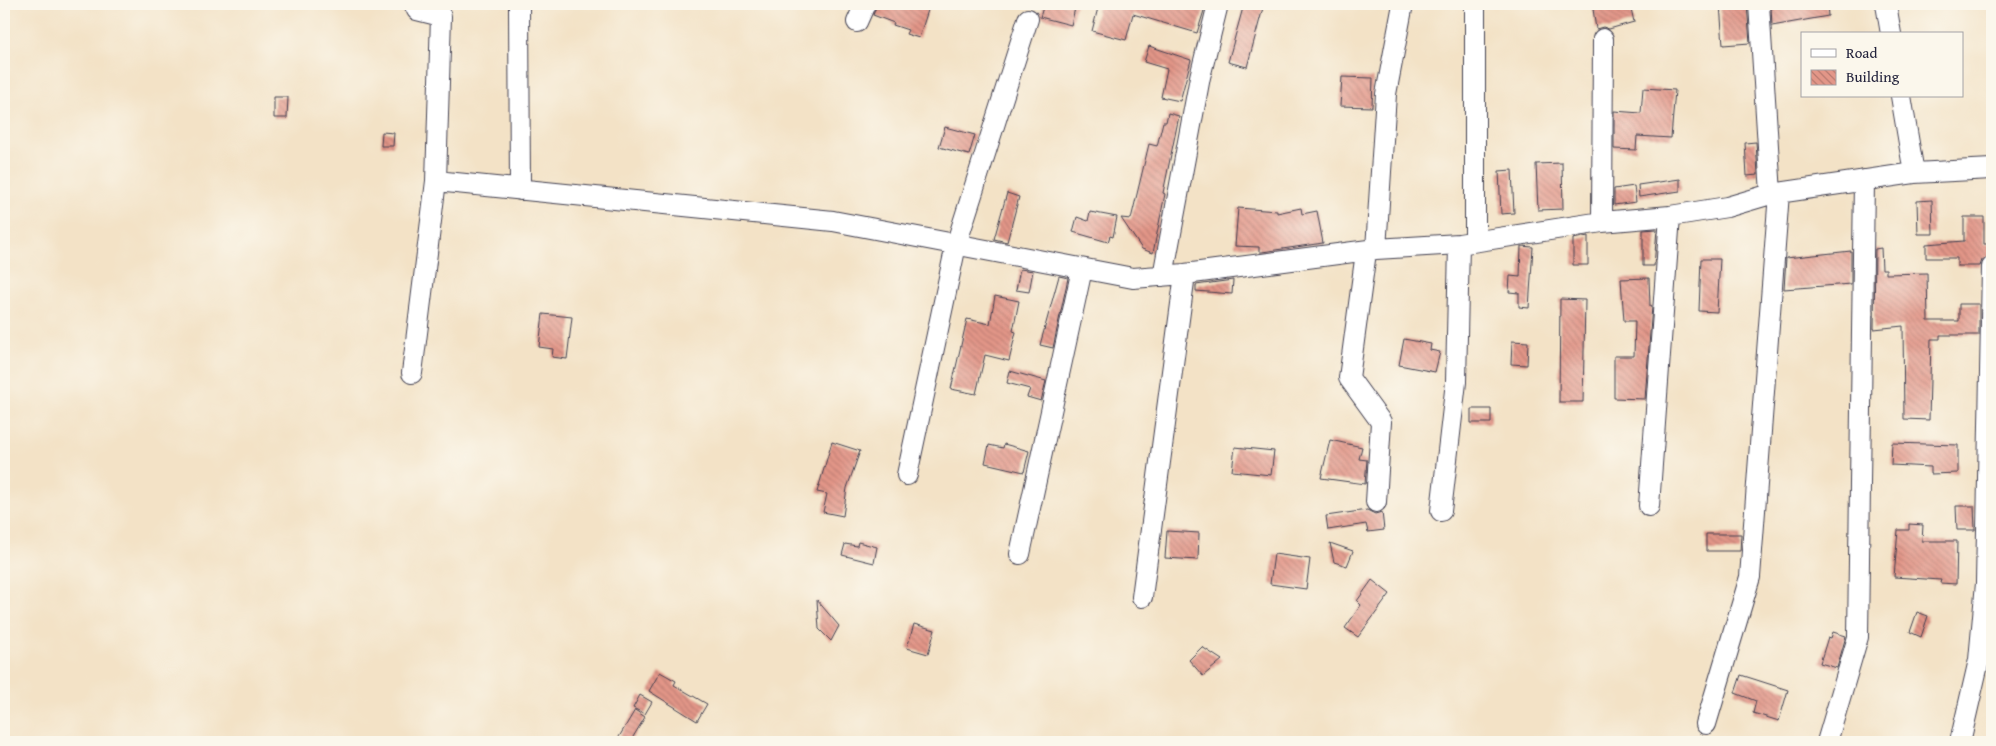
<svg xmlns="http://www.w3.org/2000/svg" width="1996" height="746" font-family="'Gentium Book Plus',serif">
  <defs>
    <pattern id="building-back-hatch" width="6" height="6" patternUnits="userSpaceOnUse" patternTransform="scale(1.25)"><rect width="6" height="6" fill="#e39688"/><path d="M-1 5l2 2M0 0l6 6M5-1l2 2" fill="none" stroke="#b87a70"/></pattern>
  </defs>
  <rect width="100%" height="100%" fill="#fbf7ec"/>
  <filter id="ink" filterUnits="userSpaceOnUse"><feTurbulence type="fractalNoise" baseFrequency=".02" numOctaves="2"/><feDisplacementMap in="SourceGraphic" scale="10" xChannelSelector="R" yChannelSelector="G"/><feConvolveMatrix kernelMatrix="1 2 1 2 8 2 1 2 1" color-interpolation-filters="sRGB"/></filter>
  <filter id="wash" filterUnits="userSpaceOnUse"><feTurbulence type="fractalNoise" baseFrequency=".0096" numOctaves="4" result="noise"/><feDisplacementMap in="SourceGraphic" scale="20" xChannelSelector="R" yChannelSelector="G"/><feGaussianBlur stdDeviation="1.12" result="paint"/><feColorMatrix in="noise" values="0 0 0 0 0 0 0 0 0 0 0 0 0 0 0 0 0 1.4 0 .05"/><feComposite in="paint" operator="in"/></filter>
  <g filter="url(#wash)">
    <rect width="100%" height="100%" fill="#f3e2c6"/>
    <g id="blocks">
      <path fill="url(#building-back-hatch)" d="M877,4H930L919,38L906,34L908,30L893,25L894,23L873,15Z
        M1044,4H1076L1071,25L1040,17Z
        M1099,4H1206L1197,33L1133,14L1126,40L1092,31Z
        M1244,4H1264L1247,67L1228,62Z
        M1614,4H1630L1634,22L1609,29L1603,27L1596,29L1593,9Z
        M1720,4H1747L1750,43L1723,45Z
        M1785,4H1827L1828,16L1772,26L1771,6Z
        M1149,46L1191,60L1180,101L1161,97L1167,69L1144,62Z
        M1342,77L1373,78L1372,107L1340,106Z
        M1643,88L1675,90L1671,138L1637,136L1636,150L1614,149V111L1641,113Z
        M274,97H288L287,118H274Z
        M1168,113L1179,116L1163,193L1165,194L1153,253L1142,249L1121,218L1131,219L1149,144L1157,146L1163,122H1166Z
        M945,127L975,135L969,155L939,147Z
        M382,132L394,133L393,146H381Z
        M1756,142L1758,175L1747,176L1745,143Z
        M1562,163L1563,209L1538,210L1536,164Z
        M1512,170L1514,213L1501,214L1499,171Z
        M1680,179V191L1639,197L1638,185Z
        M1634,186L1636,202L1614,205V189Z
        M1007,193L1019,197L1007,242L994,239Z
        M1932,200L1933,234H1918L1917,201Z
        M1238,208L1277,211V213L1301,208L1302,214L1317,211L1323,243L1262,252H1259V247L1235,246Z
        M1090,212L1117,217L1113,237L1110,236L1108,242L1073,232L1077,217L1088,221Z
        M1964,217H1984V244H1990V256L1982,260L1980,266H1957V258H1926V244L1964,241Z
        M1657,229L1654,266H1643V230Z
        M1588,236V265H1573V239Z
        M1521,246L1533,247L1529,308L1519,307V293L1509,292L1510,276L1520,277Z
        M1881,248L1882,269H1886V274L1927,273L1928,321H1959V304H1979V335H1940V339H1931L1929,420L1904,419L1903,326L1874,329L1875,249Z
        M1851,251V284L1784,289L1786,258Z
        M1701,259H1720L1717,312L1699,311Z
        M1020,269L1033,271L1029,292L1016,290Z
        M1059,276L1068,278L1053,348L1040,345Z
        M1649,278L1650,306H1652L1645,399L1614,398V356H1634L1635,321H1624L1621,279Z
        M1233,280L1232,294L1196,291V285Z
        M995,296L1019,301L1013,331L1016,332L1009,361L985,355L976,394L951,389L967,319L990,324Z
        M1560,299L1585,300L1583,402H1559Z
        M543,314L572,317L567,359L552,357L553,349L539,347Z
        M1404,339L1431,344L1430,350L1440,352L1435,372L1399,365Z
        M1512,341L1528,342L1527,365L1511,364Z
        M1010,371L1046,381L1041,401L1027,397L1030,389L1007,383Z
        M1471,409H1491V423H1471Z
        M1330,440L1362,447L1359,459L1367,460L1365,484L1321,478Z
        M832,442L860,451L847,488L843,516L823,512L827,494L817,492Z
        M1892,443L1958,445V473L1931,474V467L1891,465Z
        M1004,444L1029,451L1024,472L985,463L989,445L1003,448Z
        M1235,447L1274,451L1271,475L1232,471Z
        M1956,506H1974L1975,530H1957Z
        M1367,510L1375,514L1382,512L1384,530L1368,532L1366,524L1328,530L1326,516Z
        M1909,524L1923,525L1922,541H1957L1956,584L1940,583L1941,580L1894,577L1898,530H1909Z
        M1167,531L1199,533L1198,560L1165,558Z
        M1706,534H1741L1740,551H1706Z
        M858,542L877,547L874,563L842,555L845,544L857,546Z
        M1330,543L1353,551L1347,566L1334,562Z
        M1274,554L1310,559L1306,589L1270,584Z
        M1372,580L1390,594L1358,637L1345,628L1361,605L1357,601Z
        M817,600L839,626L831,641L819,629Z
        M1917,612L1928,616L1921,637L1910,632Z
        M914,624L935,630L928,654L907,648Z
        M1833,632L1846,636L1837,668L1820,663L1828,637L1831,638Z
        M1202,647L1222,660L1203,676L1189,660Z
        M660,672L676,681L674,685L707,704L697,721L649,691Z
        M1741,675L1788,690L1779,721L1753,713L1756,701L1735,693Z
        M640,695L652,702L645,714L633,708Z
        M635,710L645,717L630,742H616Z"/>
    </g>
  </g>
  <g filter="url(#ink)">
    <use href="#blocks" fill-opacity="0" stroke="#413f50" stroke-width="1"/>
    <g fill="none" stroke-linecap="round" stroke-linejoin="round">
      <g stroke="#413f50" stroke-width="22">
        <path id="minor" d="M519,4L520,190
          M1759,4L1771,194
          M1886,4L1891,34
          M857,22L865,4
          M1901,96L1914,173
          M436,181L833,221L1133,278L1185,274L1376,249L1459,244L1602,222L1670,216L1727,207L1771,194L1914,173L1992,169
          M1602,222L1603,39
          M1475,241V4
          M1376,249L1386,94L1403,4
          M1366,252L1349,378L1381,422L1376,502
          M1163,276L1200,77L1218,4
          M412,373L436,181L441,16L417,10L414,4
          M907,475L956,245L1028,19
          M1649,506L1670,216
          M1441,511L1456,382L1459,244
          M1020,554L1082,269
          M1142,597L1185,274
          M1706,724L1750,577L1779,193
          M1827,742L1858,637L1864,180
          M1960,742L1979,660L1986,583L1992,267"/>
      </g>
      <use href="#minor" stroke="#fff" stroke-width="20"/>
    </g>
  </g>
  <rect width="1996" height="746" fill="none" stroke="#fbf7ec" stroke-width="20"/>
  <rect x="1801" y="32" width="162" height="65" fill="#fbf7ec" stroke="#a4a2a5"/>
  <rect x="1811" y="49" width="25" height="8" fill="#ffffff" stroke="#a4a2a5"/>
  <text x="1846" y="58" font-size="15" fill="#22223b">Road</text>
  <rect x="1811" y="70" width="25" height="15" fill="url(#building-back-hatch)" stroke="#a4a2a5"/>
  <text x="1846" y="82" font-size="15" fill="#22223b">Building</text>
</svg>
